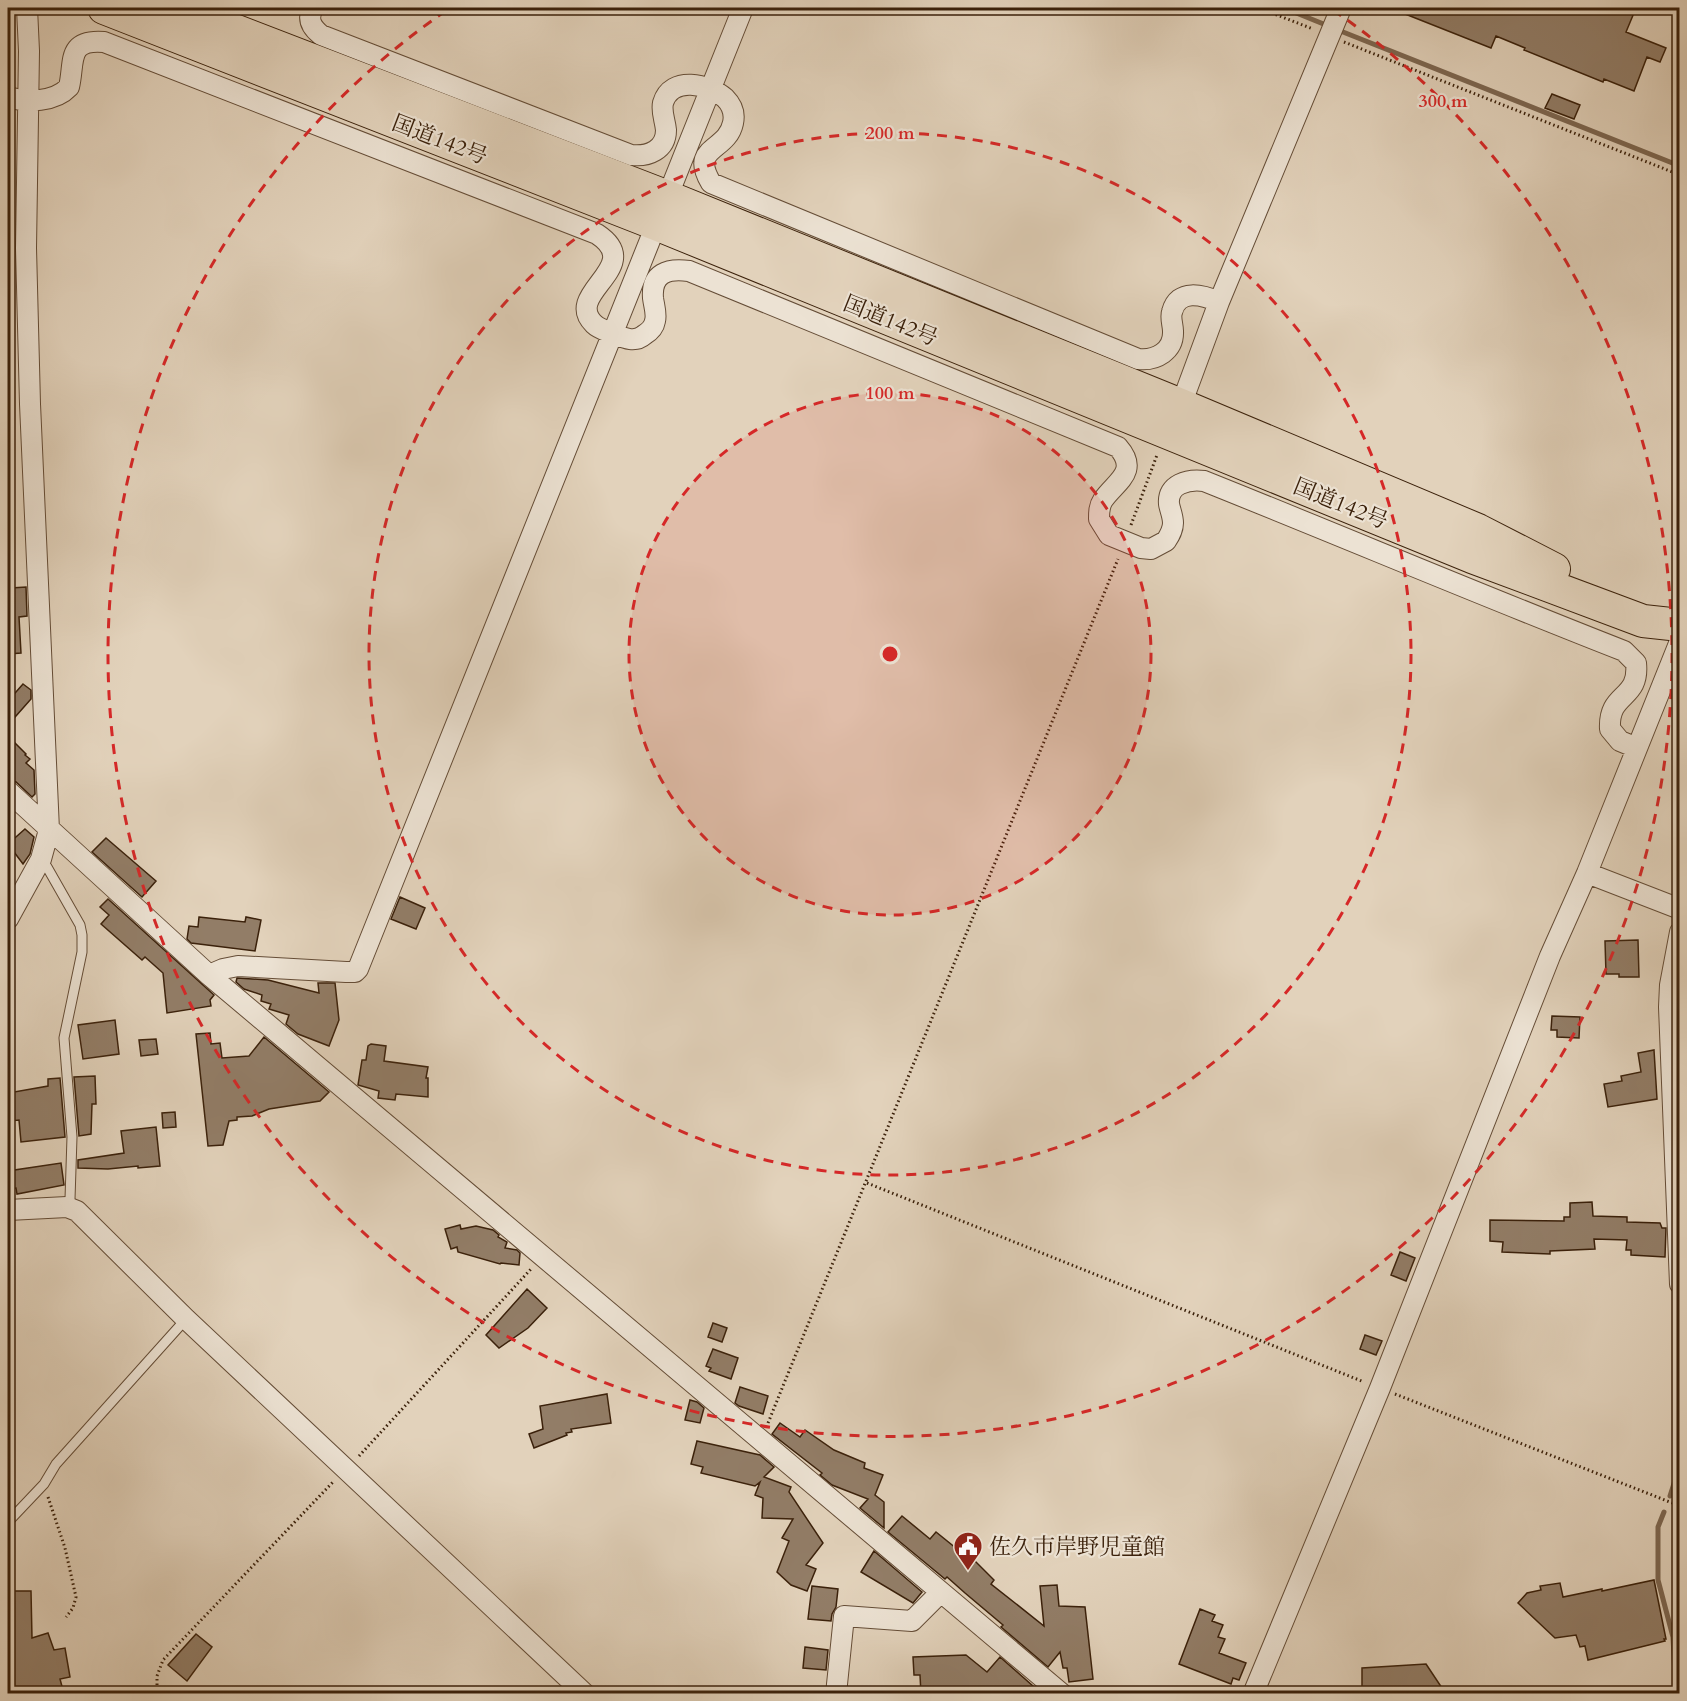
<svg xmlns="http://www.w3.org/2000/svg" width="1687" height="1701" font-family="Cardo,'Noto Serif JP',serif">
  <rect width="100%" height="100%" fill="#e2d2bb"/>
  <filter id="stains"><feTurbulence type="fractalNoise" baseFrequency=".00333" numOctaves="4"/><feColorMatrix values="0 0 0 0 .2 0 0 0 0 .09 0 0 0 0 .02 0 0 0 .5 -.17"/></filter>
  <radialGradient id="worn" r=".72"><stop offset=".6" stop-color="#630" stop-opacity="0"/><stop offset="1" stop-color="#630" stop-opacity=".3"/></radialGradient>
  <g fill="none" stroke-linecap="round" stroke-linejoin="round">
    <path stroke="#7d6751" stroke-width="5" d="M1284,8L1326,25
      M1338,30L1680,166
      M1679,1402L1680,1422
      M1670,1496L1680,1465
      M1664,1512L1658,1527V1580L1673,1637L1676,1694"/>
  </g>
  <path fill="#927d67" stroke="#3b210b" stroke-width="1.5" d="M1390,8H1636L1626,32L1666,48L1660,62L1647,57L1634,91L1604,79L1603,82L1524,50L1525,48L1496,36L1491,48Z
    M1552,94L1580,105L1574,119L1545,108Z
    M26,587L27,616L19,617L21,653L8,654V591H11V588Z
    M23,684L31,690V699L8,725V701Z
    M8,736L26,754L25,755L30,759L26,763L34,770L35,794L32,797L16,782L8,779Z
    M25,829L34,837L30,854L23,864L8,844Z
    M106,838L156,881L142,897L92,852Z
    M400,897L425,908L416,929L391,919Z
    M108,899L214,995L210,1000L211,1006L167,1013L163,973L145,957L142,960L101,924L109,915L100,907Z
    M199,917L245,922L246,917L261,920L255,951L191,943L187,939L189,926L198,927Z
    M1638,940L1639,977H1619V974H1606L1605,941Z
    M237,978L268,980L319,993L318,983H335L339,1020L329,1046L298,1034L286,1024L289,1015L269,1009L271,1004L261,1001L262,995L244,989L236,982Z
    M1552,1016L1580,1017L1579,1038L1557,1037V1030H1551Z
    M115,1020L119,1054L83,1059L78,1025Z
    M210,1033L211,1044L220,1043L222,1058L249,1056L264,1037L329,1092L320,1101L269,1109L252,1116L237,1117V1120L229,1121L223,1145L208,1146L196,1034Z
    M156,1039L158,1054L141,1056L139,1040Z
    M371,1044L386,1046L384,1061L428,1067L426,1078H428V1097L396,1094L395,1100L378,1098L379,1091L358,1085L362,1060H366L368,1046Z
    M1654,1050L1657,1099L1608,1107L1604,1084L1622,1081L1621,1076L1641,1072L1638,1053Z
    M95,1076L96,1104H92L91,1134L79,1136L74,1077Z
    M60,1078L65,1137L21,1142L19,1120L10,1121L8,1093L48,1086V1079Z
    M175,1112L176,1127L163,1128L162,1113Z
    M156,1127L160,1166L138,1168V1166L108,1169L78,1168V1160L124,1153L121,1131Z
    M61,1163L64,1185L17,1194L16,1188L9,1189L8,1171Z
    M1592,1202L1593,1216L1627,1217V1222L1660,1223L1662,1228H1666L1665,1257L1631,1255V1250H1626L1627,1240L1594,1239L1595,1249L1550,1251V1254L1502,1252L1503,1242L1490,1241V1220L1564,1221V1217H1570V1203Z
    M460,1225L461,1229L476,1226L493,1230L499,1235L498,1237L507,1242L505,1248L517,1250L520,1253L519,1265L501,1263L500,1264L458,1252L457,1247L451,1249L445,1229Z
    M1400,1252L1415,1258L1406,1281L1391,1275Z
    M527,1289L547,1308L528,1328L499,1348L486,1335Z
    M713,1323L727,1328L722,1342L708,1337Z
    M1365,1335L1382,1341L1376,1355L1360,1349Z
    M713,1349L738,1358L731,1379L709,1371L711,1368L706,1366Z
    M740,1387L768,1396L763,1414L739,1406L735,1403Z
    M607,1394L611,1423L571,1429L572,1432L566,1433L567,1435L534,1448L529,1434L543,1429L540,1406Z
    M690,1400L697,1402L704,1408L700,1423L685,1420Z
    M780,1423L800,1437L805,1430L834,1450L865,1463L864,1468L883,1475L875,1495L884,1502V1528L860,1508L868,1499L832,1485L820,1475L822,1473L772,1434Z
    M697,1441L760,1455L774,1467L764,1477L791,1487L789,1492L823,1543L806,1565L816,1569L807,1591L791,1585L777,1572L789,1541L782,1538L793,1519L762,1518L763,1498L755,1495L760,1482L755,1486L701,1473L703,1467L691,1464Z
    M902,1516L930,1539L936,1532L967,1557L969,1555L994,1580L991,1584L1044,1626L1040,1586L1057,1585L1059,1606L1085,1607L1093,1679L1069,1682L1067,1668H1063L1060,1652L1048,1667L1001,1627L1003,1625L965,1593L947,1577L945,1579L888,1532Z
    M874,1551L922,1592L913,1603L861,1572Z
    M1654,1580L1666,1639H1664L1665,1641L1588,1660L1585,1646L1580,1647L1576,1635L1555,1638L1518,1603L1527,1593L1541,1590L1540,1586L1560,1583L1563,1597L1602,1589V1591Z
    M812,1586L838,1589L836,1607L832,1614L831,1621L808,1619Z
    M14,1591H31L32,1638L48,1633L54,1650L65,1648L70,1677L60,1679L64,1694H8V1606H14Z
    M1200,1609L1215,1615L1212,1621L1223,1625L1218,1637L1225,1639L1219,1653L1246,1663L1239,1680L1233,1678L1231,1684L1179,1664Z
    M196,1634L212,1647L187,1681L168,1665Z
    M805,1647L828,1650L826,1670L803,1668Z
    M966,1655L987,1672L1000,1657L1042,1694H921L920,1675H914L913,1657Z
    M1426,1664L1446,1694H1423V1689H1362V1668Z"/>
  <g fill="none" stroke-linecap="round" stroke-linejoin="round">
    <g stroke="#654d37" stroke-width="11">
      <path id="service" d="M41,859L47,867L80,925L82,935V952L64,1038L72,1137L70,1199L67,1207
        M8,1522L44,1484L56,1464L186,1319"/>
    </g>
    <g stroke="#654d37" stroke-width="22">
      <path id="minor" d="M313,8C307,19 311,27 321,35L631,155C648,157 666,150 666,130C665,120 661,112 663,103C671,75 709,84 725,98C732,105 735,114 733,123C727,152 689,146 711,183L1138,359C1156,361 1174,351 1173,331C1173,325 1170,318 1172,312C1178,288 1203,295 1219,302
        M8,97C27,103 55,102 69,87C75,62 66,39 104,42L597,234C647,267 562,293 594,324C599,329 607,331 614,334C624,338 635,343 644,335C649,332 654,327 655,321C657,314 654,306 653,298C651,273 668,268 689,271L1118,447C1140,472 1115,482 1103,500C1099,506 1099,512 1099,519L1109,535L1141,548L1151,549L1166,541C1170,535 1173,530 1173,523C1173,516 1170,510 1169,504C1167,484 1188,479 1204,481C1344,537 1483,596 1624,651L1636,663C1640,701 1608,691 1610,729L1620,741L1637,748
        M1181,405L1219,302L1341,8
        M8,791L209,975L1062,1694
        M1587,873L1680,909
        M8,919L41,859L49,830L30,404L26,248L29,51L27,8
        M1680,932L1670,985L1669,1007L1680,1284
        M209,975L223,969L238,966L346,972H355L358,969L743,8
        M8,1210L67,1207L77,1211L186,1319L585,1694
        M836,1694L844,1616L912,1621L941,1592
        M1253,1694L1380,1388L1550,956L1587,873L1680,641"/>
    </g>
    <g stroke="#3b210b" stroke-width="34">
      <path id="trunk" d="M104,8L656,224L1472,557L1643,621L1680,625
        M177,8L668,197L1181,405L1478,530L1554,569"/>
    </g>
    <path stroke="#3b210b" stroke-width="3" stroke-dasharray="1.5 3" stroke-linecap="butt" d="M1259,8L1313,29
      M1344,42L1680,175
      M1131,525L1157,455
      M867,1183L1364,1382
      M1395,1394L1680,1506
      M768,1423L1118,559
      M359,1456L531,1269
      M48,1497L65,1548L76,1597L73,1608L66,1617
      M157,1694V1676L163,1660L333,1482"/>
    <use href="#service" stroke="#ece2d3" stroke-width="9"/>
    <use href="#minor" stroke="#ece2d3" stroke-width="20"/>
    <use href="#trunk" stroke="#e2d2bb" stroke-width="32"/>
  </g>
  <circle cx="890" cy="654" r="261" fill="#d62828" fill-opacity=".12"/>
  <g fill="none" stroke="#d62828" stroke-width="3" stroke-dasharray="10 8">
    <circle cx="890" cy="654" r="261"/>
    <circle cx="890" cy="654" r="521"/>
    <path d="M1333 10A782 782 0 1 1 447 10"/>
  </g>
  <defs>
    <g id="civic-pin" transform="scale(1.5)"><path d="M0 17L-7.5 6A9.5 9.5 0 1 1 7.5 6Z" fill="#8f2418" stroke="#ece2d3"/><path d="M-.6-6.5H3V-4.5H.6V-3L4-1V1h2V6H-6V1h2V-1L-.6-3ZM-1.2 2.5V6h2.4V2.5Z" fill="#fff"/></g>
  </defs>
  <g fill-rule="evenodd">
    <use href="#civic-pin" x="968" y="1546"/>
  </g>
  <g text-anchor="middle" stroke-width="4.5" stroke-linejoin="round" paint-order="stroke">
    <g font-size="22" fill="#3b210b" stroke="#ece2d3">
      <text transform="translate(440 139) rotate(21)" y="8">国道142号</text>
      <text transform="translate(891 320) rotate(22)" y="8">国道142号</text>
      <text transform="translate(1341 503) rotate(22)" y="8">国道142号</text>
    </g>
    <g font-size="22" fill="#3b210b" stroke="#ece2d3" text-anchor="start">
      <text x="989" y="1554">佐久市岸野児童館</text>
    </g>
  </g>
  <circle cx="890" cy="654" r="9" fill="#d62828" stroke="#ece2d3" stroke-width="3"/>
  <g font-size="18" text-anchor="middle" font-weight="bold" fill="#d62828" stroke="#ece2d3" stroke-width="4.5" stroke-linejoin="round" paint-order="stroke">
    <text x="1443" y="107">300 m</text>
    <text x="890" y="139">200 m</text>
    <text x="890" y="399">100 m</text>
  </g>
  <rect width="1687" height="1701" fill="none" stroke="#e2d2bb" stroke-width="30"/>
  <rect x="9" y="9" width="1669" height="1683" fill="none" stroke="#3b210b" stroke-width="3"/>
  <rect x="15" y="15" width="1657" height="1671" fill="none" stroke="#3b210b" stroke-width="1.5"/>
  <rect width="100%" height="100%" filter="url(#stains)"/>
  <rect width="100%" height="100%" fill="url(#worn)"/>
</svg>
